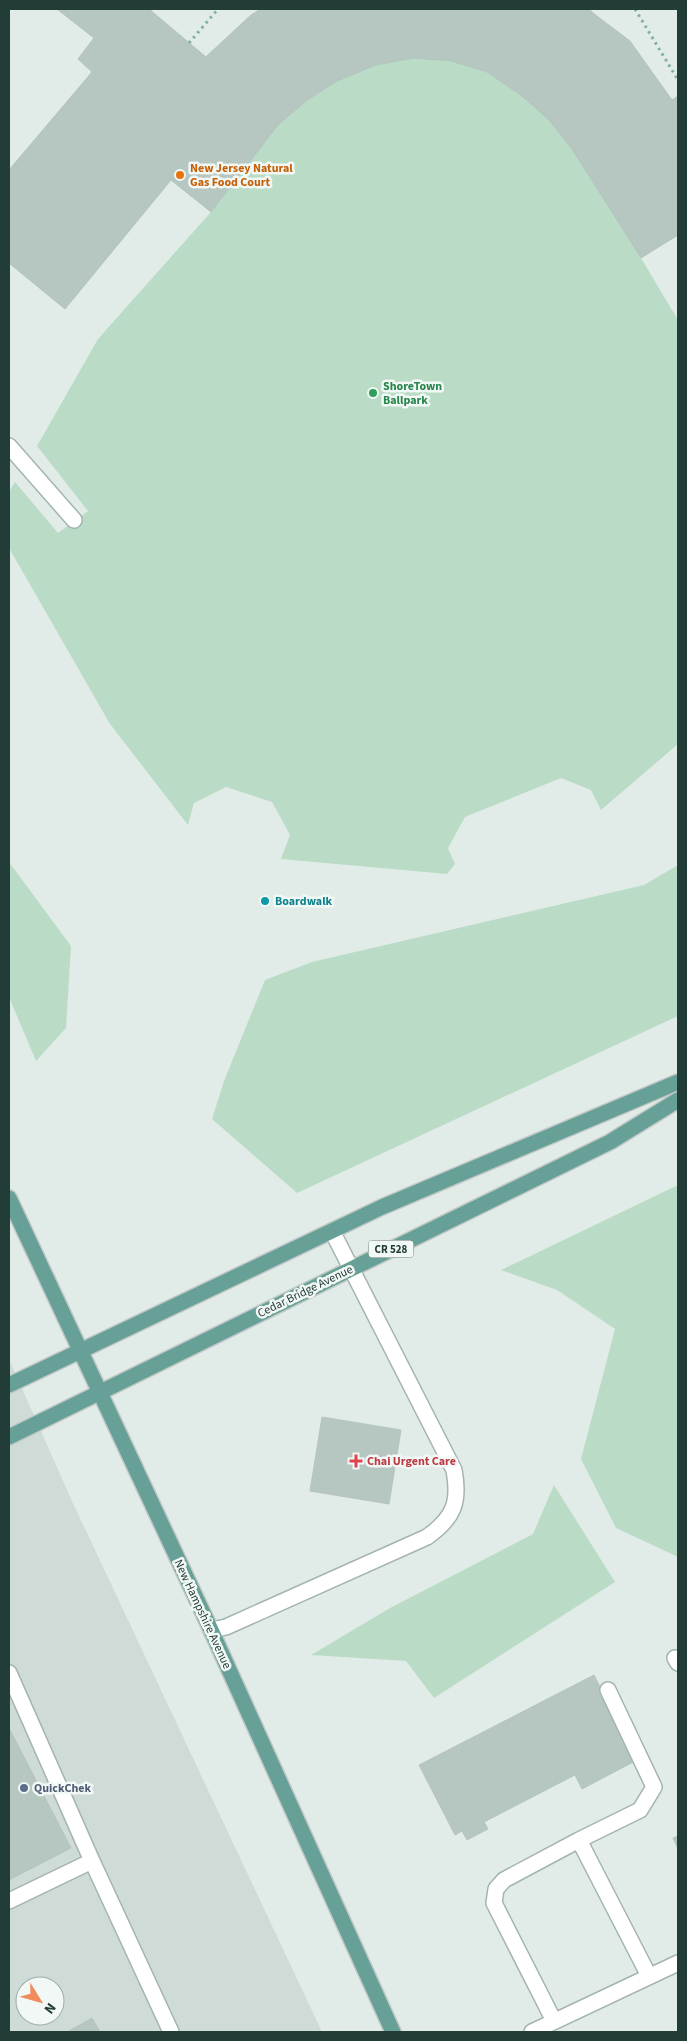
<svg xmlns="http://www.w3.org/2000/svg" width="687" height="2041" font-family="'Source Sans 3',sans-serif">
  <rect width="100%" height="100%" fill="#e1ece8"/>
  <path fill="#cfdbd7" fill-rule="evenodd" d="M9,1359L71,1499L322,2032H9ZM25,1986H55V2016H25Z"/>
  <path fill="#badcc6" d="M57,9H149L205,57L251,15L261,9H590L672,100L678,96V235L641,258L678,320V744L601,810L591,790L561,778L465,817L448,848L455,864L447,874L281,859L290,835L272,802L226,787L194,803L188,825L110,724L9,548V492L15,482L58,533L88,511L37,446L98,339L211,212L171,180L65,309L9,263V170L92,72L78,59L94,38Z
    M9,862L71,946L66,1028L36,1061L9,997Z
    M678,865V1016L297,1193L212,1119L224,1081L265,980L312,962L644,885Z
    M678,1185V1557L616,1528L581,1459L615,1329L557,1290L501,1270Z
    M554,1485L615,1582L434,1698L406,1661L311,1655L390,1608L533,1534Z"/>
  <path fill="#b6c6c1" stroke="#b4c5bf" d="M57,9H149L206,57L251,15L261,9H590L589,10L630,41L672,100L678,96V235L641,258L572,149L549,120L522,96L487,72L451,61L414,58L376,65L337,81L306,101L278,125L211,212L171,180L65,309L9,263V170L92,72L78,59L94,38Z
    M322,1417L401,1430L389,1504L310,1491Z
    M594,1675L637,1760L582,1789L575,1775L484,1822L488,1829L467,1840L462,1831L455,1835L419,1765Z
    M9,1728L71,1848L9,1880Z
    M678,1836V1849L673,1838Z
    M92,2018L100,2032H67Z"/>
  <g fill="none" stroke-linecap="round" stroke-linejoin="round">
    <g stroke="#a4b4af" stroke-width="18">
      <path id="minor" d="M9,446L74,520
        M211,1630L226,1627L427,1537C454,1518 460,1502 454,1470L332,1231
        M675,1658L678,1663
        M9,1673L92,1861
        M608,1690L654,1787L640,1810L579,1840L649,1976
        M9,1901L92,1861L171,2032
        M554,2021L494,1903L496,1889L504,1880L579,1840
        M532,2032L678,1963"/>
    </g>
    <g stroke="#c1c8c7" stroke-width="18">
      <path id="major" d="M9,1198L211,1630L393,2032
        M9,1385L382,1207L678,1082
        M9,1437L610,1142L678,1100"/>
    </g>
    <path stroke="#82afa4" stroke-width="3" stroke-dasharray="2.5 4" stroke-linecap="butt" d="M635,9L678,80
      M189,43L218,9"/>
    <use href="#minor" stroke="#fff" stroke-width="15"/>
    <use href="#major" stroke="#66a096" stroke-width="15"/>
  </g>
  <circle fill="#e8710a" stroke="#f2f8f5" stroke-width="2" cx="180" cy="175" r="5"/>
  <circle fill="#2e9e5b" stroke="#f2f8f5" stroke-width="2" cx="373" cy="393" r="5"/>
  <circle fill="#0f9aa8" stroke="#f2f8f5" stroke-width="2" cx="265" cy="901" r="5"/>
  <path fill="#e0444e" stroke="#f2f8f5" stroke-width="2" d="M353.5 1453.5h5v5h5v5h-5v5h-5v-5h-5v-5h5z"/>
  <circle fill="#5c6f8a" stroke="#f2f8f5" stroke-width="2" cx="24" cy="1788" r="5"/>
  <g text-anchor="middle" stroke-width="5" stroke-linejoin="round" paint-order="stroke">
    <rect fill="#f2f8f5" stroke="#607470" stroke-width="1" x="368.5" y="1240.5" width="45" height="17" rx="4"/>
    <g font-size="11" font-weight="bold" fill="#223c37">
      <text x="391" y="1253">CR 528</text>
    </g>
    <g font-size="12" font-weight="bold" fill="#c56008" stroke="#f2f8f5" text-anchor="start">
      <text x="190" y="172">New Jersey Natural<tspan x="190" dy="14">Gas Food Court</tspan></text>
    </g>
    <g font-size="12" font-weight="bold" fill="#27864d" stroke="#f2f8f5" text-anchor="start">
      <text x="383" y="390">ShoreTown<tspan x="383" dy="14">Ballpark</tspan></text>
    </g>
    <g font-size="12" font-weight="bold" fill="#0d838f" stroke="#f2f8f5" text-anchor="start">
      <text x="275" y="905">Boardwalk</text>
    </g>
    <g font-size="12" fill="#223c37" stroke="#f2f8f5">
      <text transform="translate(305 1291) rotate(-26)" y="4">Cedar Bridge Avenue</text>
      <text transform="translate(203 1614) rotate(65)" y="4">New Hampshire Avenue</text>
    </g>
    <g font-size="12" font-weight="bold" fill="#be3a42" stroke="#f2f8f5" text-anchor="start">
      <text x="367" y="1465">Chai Urgent Care</text>
    </g>
    <g font-size="12" font-weight="bold" fill="#4e5e75" stroke="#f2f8f5" text-anchor="start">
      <text x="34" y="1792">QuickChek</text>
    </g>
  </g>
  <rect width="687" height="2041" fill="none" stroke="#223c37" stroke-width="20"/>
  <g transform="translate(40 2001) rotate(127)"><circle r="24" fill="#f2f8f5" stroke="#9fada9"/>
  <path d="M0-4L9 19L0 12L-9 19Z" fill="#f08b5b"/>
  <text y="-8" font-size="14" font-weight="bold" text-anchor="middle" fill="#223c37">N</text>
  </g>
</svg>
